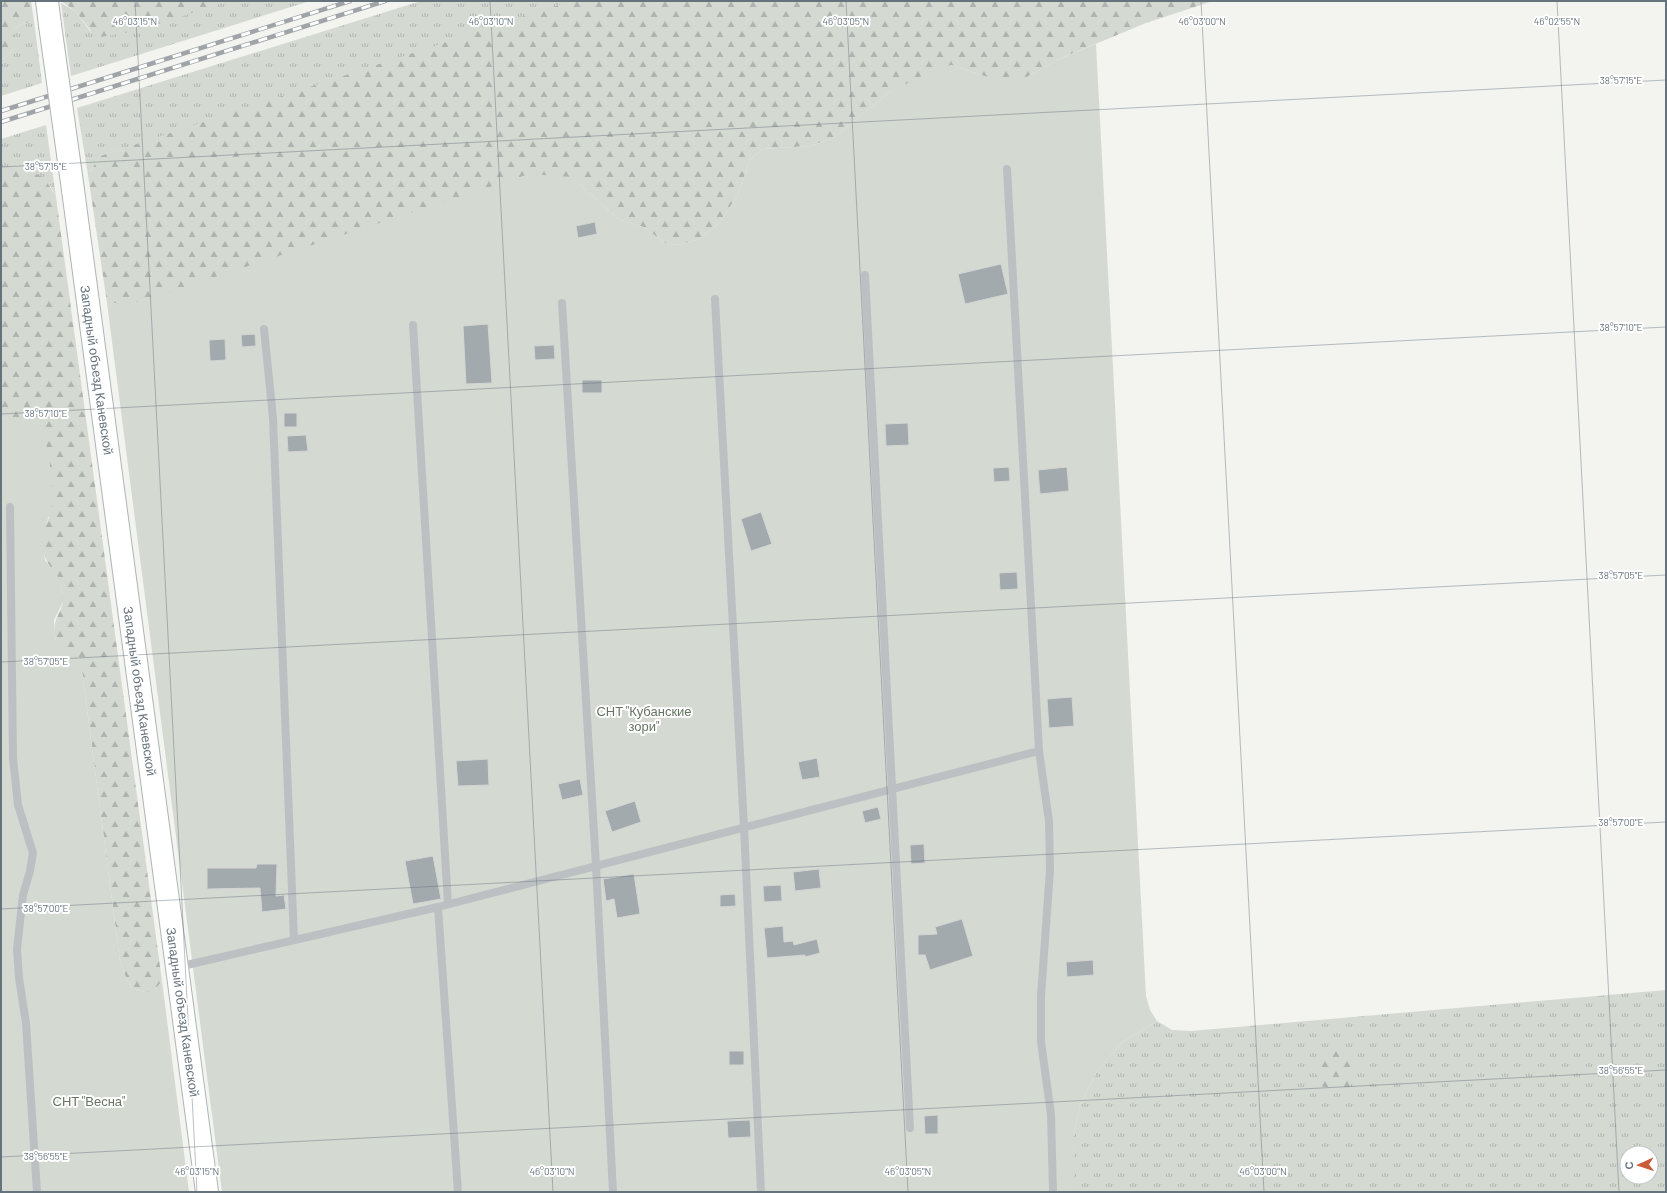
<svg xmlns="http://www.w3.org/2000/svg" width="1667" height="1193" font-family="Barlow,sans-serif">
  <defs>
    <pattern id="grass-tufts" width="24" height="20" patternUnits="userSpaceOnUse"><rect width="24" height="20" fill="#d4d9d2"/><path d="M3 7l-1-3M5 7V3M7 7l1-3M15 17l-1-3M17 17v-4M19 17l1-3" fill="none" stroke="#b0b4b0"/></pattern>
    <pattern id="forest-firs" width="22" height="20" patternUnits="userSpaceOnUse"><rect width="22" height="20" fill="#d4d9d2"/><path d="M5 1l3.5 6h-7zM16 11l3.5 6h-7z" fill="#b0b4b0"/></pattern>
  </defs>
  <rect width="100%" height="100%" fill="#f3f3f0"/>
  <path fill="url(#grass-tufts)" fill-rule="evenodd" d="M228,1H310L71,76L61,3L75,11L90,31L135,30Z
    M421,1H594L100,156L88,175L77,108Z
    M34,21L42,83L1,96V61L14,49V29L22,24Z
    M46,125L56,197L50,185L1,170V139Z
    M1666,990V1192H1074L1073,1137L1080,1105L1096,1073L1121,1043L1157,1021L1172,1030L1191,1031ZM1627,1153H1651V1177H1627Z"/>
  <path fill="url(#forest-firs)" d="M1,1H31L34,21L22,24L14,29V49L1,61Z
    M61,1H228C189,13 136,35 96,37L75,11Z
    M571,1H1213L1146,23L1059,59L1027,77H987L951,65L888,93L834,138L810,146L762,149L750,160L738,195L719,223L699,239L683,244L668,245L643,227L618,219L572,177L135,303H107L88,175L100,156Z
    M19,168C41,174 45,176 56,197L162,981L153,992C129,993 127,981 120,961L82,671C73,661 58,649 55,637C51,618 64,611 63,599C63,576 42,564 41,542C41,535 46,525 49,518L7,417L1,421V170Z
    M1343,1051L1351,1055C1354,1067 1355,1076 1349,1087C1343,1089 1334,1092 1328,1089C1315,1084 1310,1064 1322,1056C1328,1051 1335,1051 1343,1051Z"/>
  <path fill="#d4d9d2" d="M1096,44L1146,996L1150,1010L1157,1021L1121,1043L1096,1073L1080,1105L1073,1137L1075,1192H222L107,303H135L529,174L572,177L618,219L643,227L668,245L683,244L699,239L719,223L738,195L750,160L762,149L810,146L834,138L888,93L930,72L951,65L987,77H1027L1059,59Z
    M7,417L23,418L41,432L49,452L53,502L41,541L45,560L59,578L64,600L54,620L55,638L62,650L75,654L82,671L120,961C127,981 129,993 153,992L162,981L189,1192H1V421Z"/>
  <path fill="#a2aaae" stroke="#d4d4d3" d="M595,222L597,234L578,238L576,226Z
    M1001,264L1008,294L965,304L958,274Z
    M488,324L492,383L466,384L463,326Z
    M255,334L256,346L242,347L241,335Z
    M225,339L226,360L210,361L209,340Z
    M554,345L555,359L535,360L534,346Z
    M582,380H602V393H582Z
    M284,413H297V427H284Z
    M908,423L909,445L886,446L885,424Z
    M306,435L308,451L288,452L287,436Z
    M1009,467L1010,481L994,482L993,468Z
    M1067,467L1069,491L1040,494L1038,470Z
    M761,512L772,544L751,551L741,519Z
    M1017,572L1018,589L1000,590L999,573Z
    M1072,697L1074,726L1049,728L1047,699Z
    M817,758L820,777L802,780L798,762Z
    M488,759L489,785L458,786L456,761Z
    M580,779L583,795L562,800L558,784Z
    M635,801L641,822L612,832L605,811Z
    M878,807L881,819L865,823L862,811Z
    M924,844L925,863L911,864L910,845Z
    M433,856L441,899L413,904L405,861Z
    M257,864H277L276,896L284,895L286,909L262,912L260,888L207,889V868H256Z
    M819,869L821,888L795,891L793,872Z
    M634,874L640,914L617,918L614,899L606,901L603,879Z
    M781,885L782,901L764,902L763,886Z
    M735,894L736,906L720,907V895Z
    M962,919L973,956L930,970L925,955H918V935L937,934L935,927Z
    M783,926L784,942L793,941L794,945L817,939L820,953L805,957V955L767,958L764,928Z
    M1093,960L1094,975L1067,977L1066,962Z
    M729,1051H744V1065H729Z
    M938,1115V1134H925L924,1116Z
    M750,1120L751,1137L728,1138L727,1121Z"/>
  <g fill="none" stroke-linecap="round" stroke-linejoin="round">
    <g stroke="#afb4b7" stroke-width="24">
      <path id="secondary" d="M47,1L50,25
        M73,190L207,1192"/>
    </g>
    <path stroke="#bdc0c3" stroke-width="8" d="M1007,169L1039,751L1049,821L1050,870L1041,996V1042L1051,1114L1053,1192
      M865,275L910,1128
      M715,299L744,827L761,1192
      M562,303L596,866L613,1192
      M413,325L448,904
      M264,329L273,418L294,940
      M10,507L13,758L18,805L33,853L30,871L23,895L17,949L19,978L26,1023L37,1192
      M438,907L458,1192
      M178,967L438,907L1039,751"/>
    <use href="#secondary" stroke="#fff" stroke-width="22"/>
    <g stroke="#9ea4a8" stroke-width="4.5">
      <path id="rail" d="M1,111L350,1
        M1,122L385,1"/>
    </g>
    <use href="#rail" stroke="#fff" stroke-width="3" stroke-dasharray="9" stroke-linecap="butt"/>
    <g stroke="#afb4b7" stroke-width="24" stroke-linecap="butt">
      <path id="secondary-bridge" d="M50,25L73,190"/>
    </g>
    <use href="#secondary-bridge" stroke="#fff" stroke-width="22"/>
  </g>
  <path fill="none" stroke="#66737d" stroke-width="1" stroke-opacity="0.45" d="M135,1L197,1192M490,1L553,1192M846,1L908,1192M1201,1L1264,1192M1557,1L1619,1192M1,167L1666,80M1,414L1666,327M1,662L1666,575M1,909L1666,822M1,1157L1666,1070"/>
  <g text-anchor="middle" stroke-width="4" stroke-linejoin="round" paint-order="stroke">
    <g font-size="13" fill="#66737d" stroke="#fff">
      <text transform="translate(97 370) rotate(82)" y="5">Западный объезд Каневской</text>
      <text transform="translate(140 691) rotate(82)" y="5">Западный объезд Каневской</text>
      <text transform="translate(183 1012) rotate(82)" y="5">Западный объезд Каневской</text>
    </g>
    <g font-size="13" fill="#677564" stroke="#fff">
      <text x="644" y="716">СНТ "Кубанские<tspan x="644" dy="15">зори"</tspan></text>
      <text x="89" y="1106">СНТ "Весна"</text>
    </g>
  </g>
  <g font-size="10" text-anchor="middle" fill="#66737d" stroke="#fff" stroke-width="4" stroke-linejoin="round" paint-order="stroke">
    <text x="135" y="25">46°03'15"N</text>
    <text x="491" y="25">46°03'10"N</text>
    <text x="846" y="25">46°03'05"N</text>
    <text x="1202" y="25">46°03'00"N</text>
    <text x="1557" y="25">46°02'55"N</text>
    <text x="1621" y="84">38°57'15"E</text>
    <text x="46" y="170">38°57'15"E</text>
    <text x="1621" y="331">38°57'10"E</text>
    <text x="46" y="417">38°57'10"E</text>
    <text x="1621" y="579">38°57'05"E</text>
    <text x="46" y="665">38°57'05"E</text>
    <text x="1621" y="826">38°57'00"E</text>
    <text x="46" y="912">38°57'00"E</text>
    <text x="1621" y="1074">38°56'55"E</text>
    <text x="46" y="1160">38°56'55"E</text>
    <text x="197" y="1175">46°03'15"N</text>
    <text x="552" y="1175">46°03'10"N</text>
    <text x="908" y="1175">46°03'05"N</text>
    <text x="1263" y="1175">46°03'00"N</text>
  </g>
  <rect width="1667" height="1193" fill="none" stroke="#66737d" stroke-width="4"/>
  <g transform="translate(1639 1165) rotate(267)"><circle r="19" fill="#ffffff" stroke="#c2c7cb"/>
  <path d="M0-3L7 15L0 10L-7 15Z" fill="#ca5b39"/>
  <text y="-6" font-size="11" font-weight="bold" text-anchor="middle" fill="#66737d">С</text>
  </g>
</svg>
